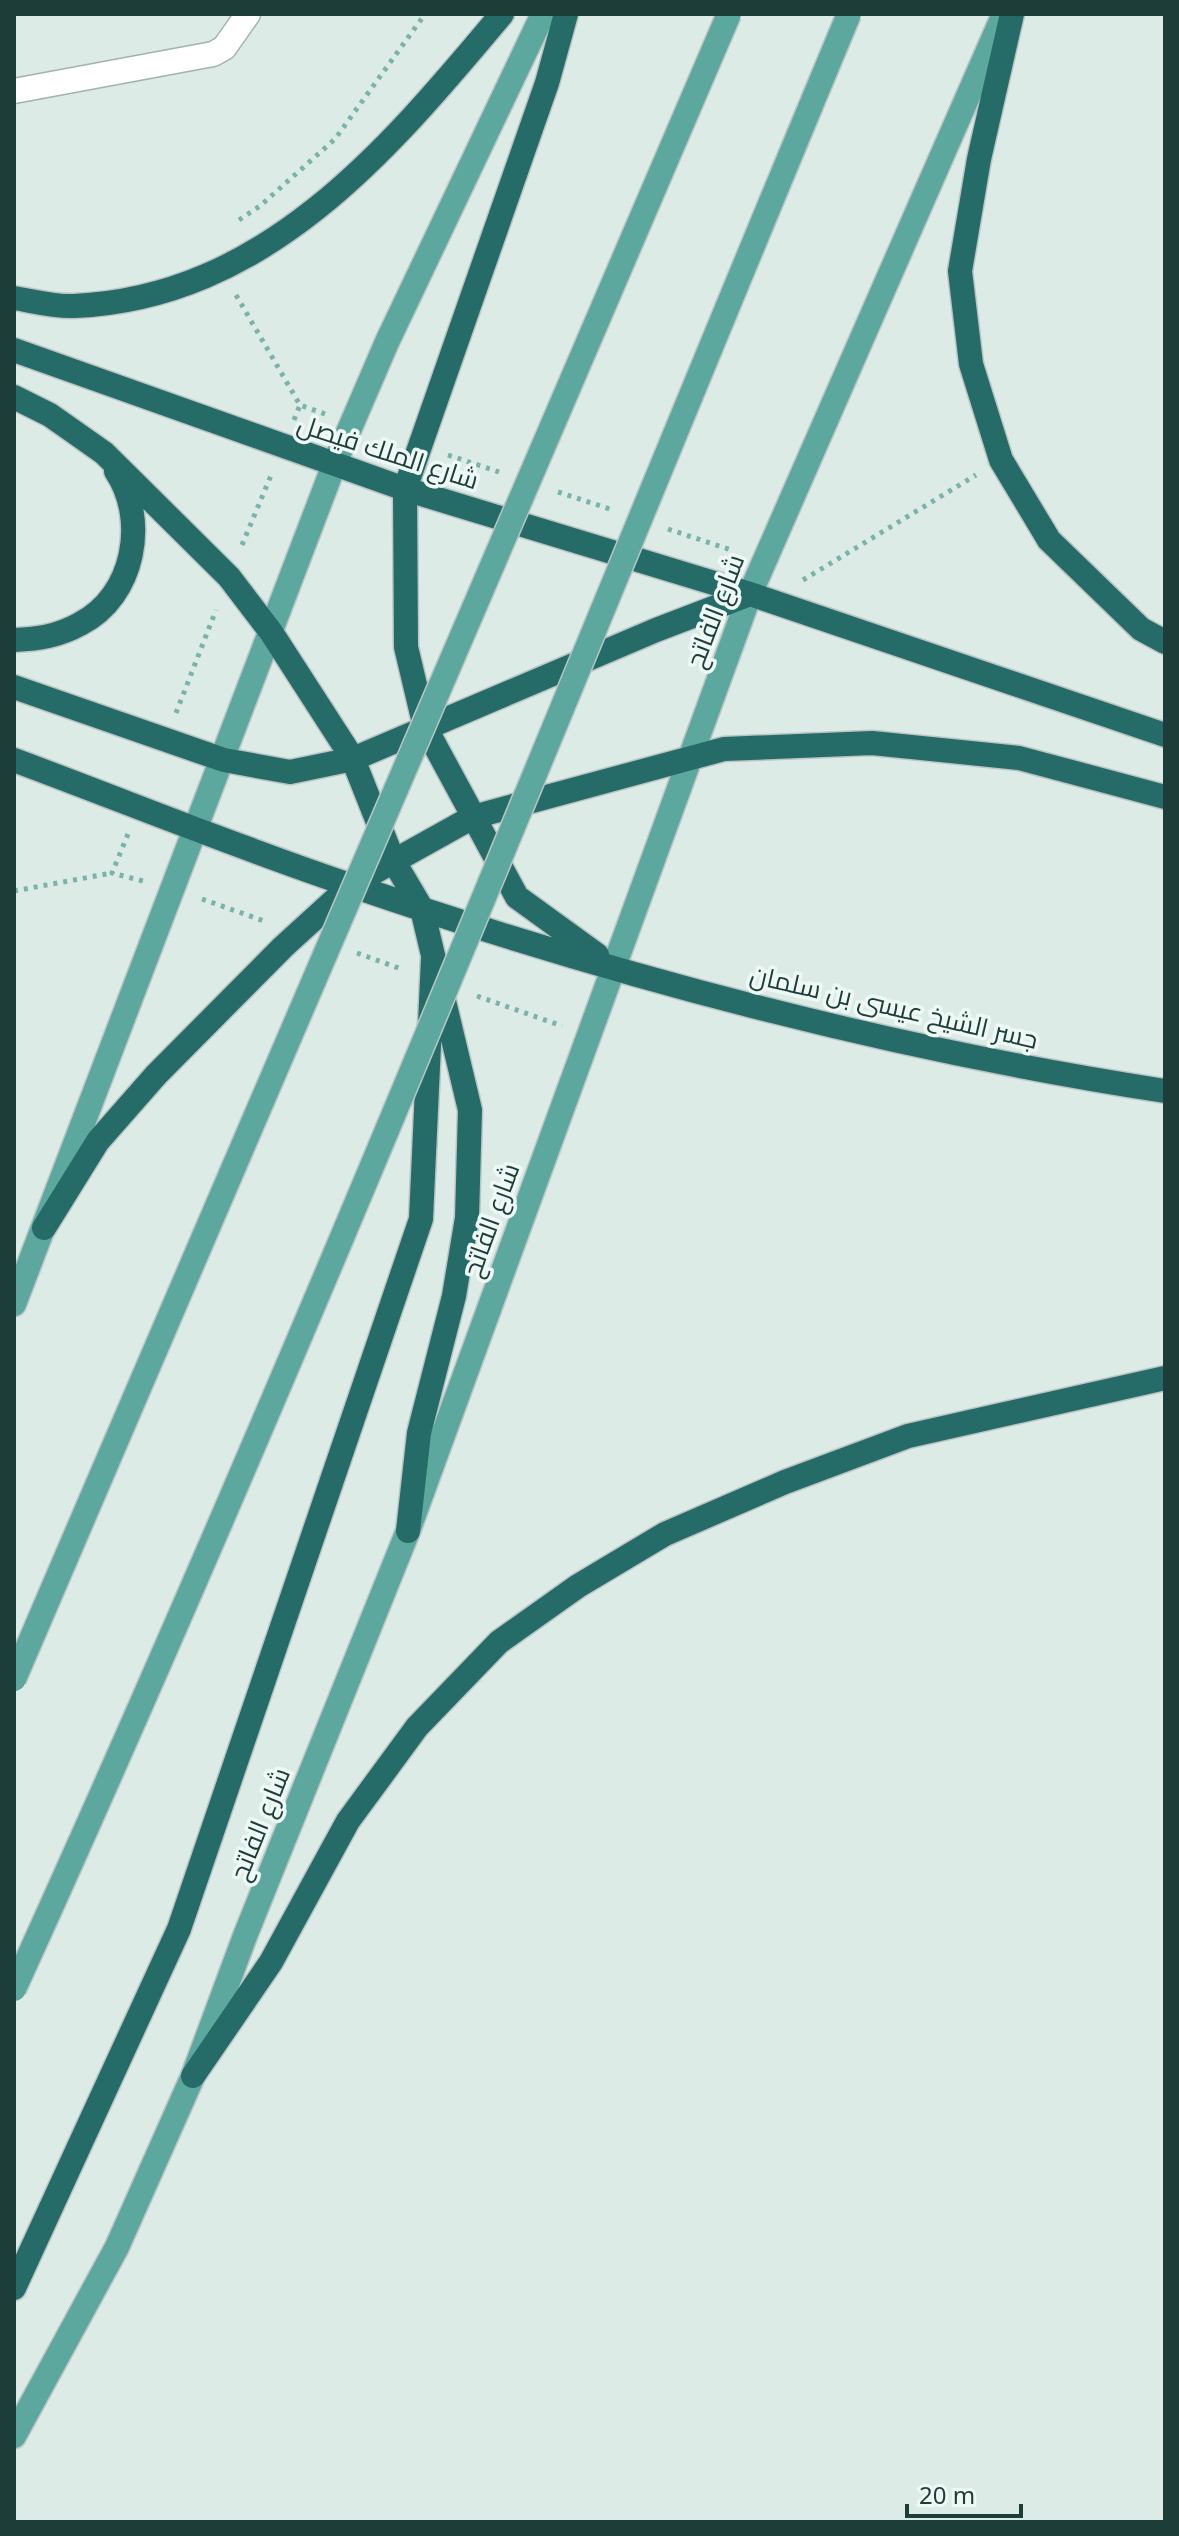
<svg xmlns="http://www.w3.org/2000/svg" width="1179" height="2536" font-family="'Noto Sans',Cairo,sans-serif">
  <rect width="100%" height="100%" fill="#ddebe7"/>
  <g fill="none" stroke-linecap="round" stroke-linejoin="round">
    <g stroke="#a0b3af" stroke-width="27">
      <path id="minor" d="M14,91L213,54L224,48L248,14"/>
    </g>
    <g stroke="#bbc5c4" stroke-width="27">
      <path id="major" d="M14,1304L334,465L387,342L543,14
        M14,2436L117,2247L193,2076L245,1936L408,1531L750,594L1004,14"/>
    </g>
    <g stroke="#bbc5c4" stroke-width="27">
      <path id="highway" d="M566,14L547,83L405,489L406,647L425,727L517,897L597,955
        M1012,14L979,159L960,271L971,364L1001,460L1049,540L1141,629L1165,642
        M14,298C33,301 55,307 74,306C265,298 388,150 502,14
        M14,350L405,489L750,594L1165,735
        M14,397L50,415L104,453L229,577L271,632L353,759L393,860L422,909L470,1110L467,1218L454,1296L419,1433L408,1531
        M14,640C39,639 58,636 80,624C135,596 148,519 116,471
        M14,687L224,760L290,772L353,759L656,630L750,594
        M14,760C127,802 239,848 353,886C616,976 890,1049 1165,1091
        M44,1228L98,1141L156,1075L283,947L351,885L473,817L724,749L872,743L1019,758L1165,797
        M193,2076L271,1962L348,1821L417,1727L499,1642L578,1586L665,1534L785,1482L908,1436L1165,1378
        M14,2288L179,1929L421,1219L433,958"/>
    </g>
    <path stroke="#7ab3aa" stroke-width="5" stroke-dasharray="4 6" stroke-linecap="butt" d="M239,220L260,206L335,139L425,14
      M236,295L300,405L325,414
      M294,420L300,405
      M448,455L499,472
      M558,492L613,510
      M668,529L734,551
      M242,545L272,473
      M803,580L976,475
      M176,713L216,610
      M128,834L112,873L143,881
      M14,891L112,873
      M202,899L264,921
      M357,953L404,970
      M477,996L562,1026"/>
    <use href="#minor" stroke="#fff" stroke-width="24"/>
    <use href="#major" stroke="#5ca79e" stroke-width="24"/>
    <use href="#highway" stroke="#256c68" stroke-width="24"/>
    <g stroke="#bbc5c4" stroke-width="27" stroke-linecap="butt">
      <path id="major-bridge" d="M14,1679L729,14
        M14,1989C310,1339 574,673 849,14"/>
    </g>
    <use href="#major-bridge" stroke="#5ca79e" stroke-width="24"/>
  </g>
  <g text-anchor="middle" stroke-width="7" stroke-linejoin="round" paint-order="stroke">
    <g font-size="26" fill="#1d3d39" stroke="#eef8f4">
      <text transform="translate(388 452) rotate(18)" y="9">شارع الملك فيصل</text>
      <text transform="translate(715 611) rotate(-69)" y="9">شارع الفاتح</text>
      <text transform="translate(894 1007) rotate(13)" y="9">جسر الشيخ عيسى بن سلمان</text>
      <text transform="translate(491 1220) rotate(-70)" y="9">شارع الفاتح</text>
      <text transform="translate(260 1824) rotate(-68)" y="9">شارع الفاتح</text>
    </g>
  </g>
  <rect width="1179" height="2536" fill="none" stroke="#1d3d39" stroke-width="32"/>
  <path d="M907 2504v12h114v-12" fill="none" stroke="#1d3d39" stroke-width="4"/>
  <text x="919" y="2504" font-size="24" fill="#1d3d39" stroke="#eef8f4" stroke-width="6" paint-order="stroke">20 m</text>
</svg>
